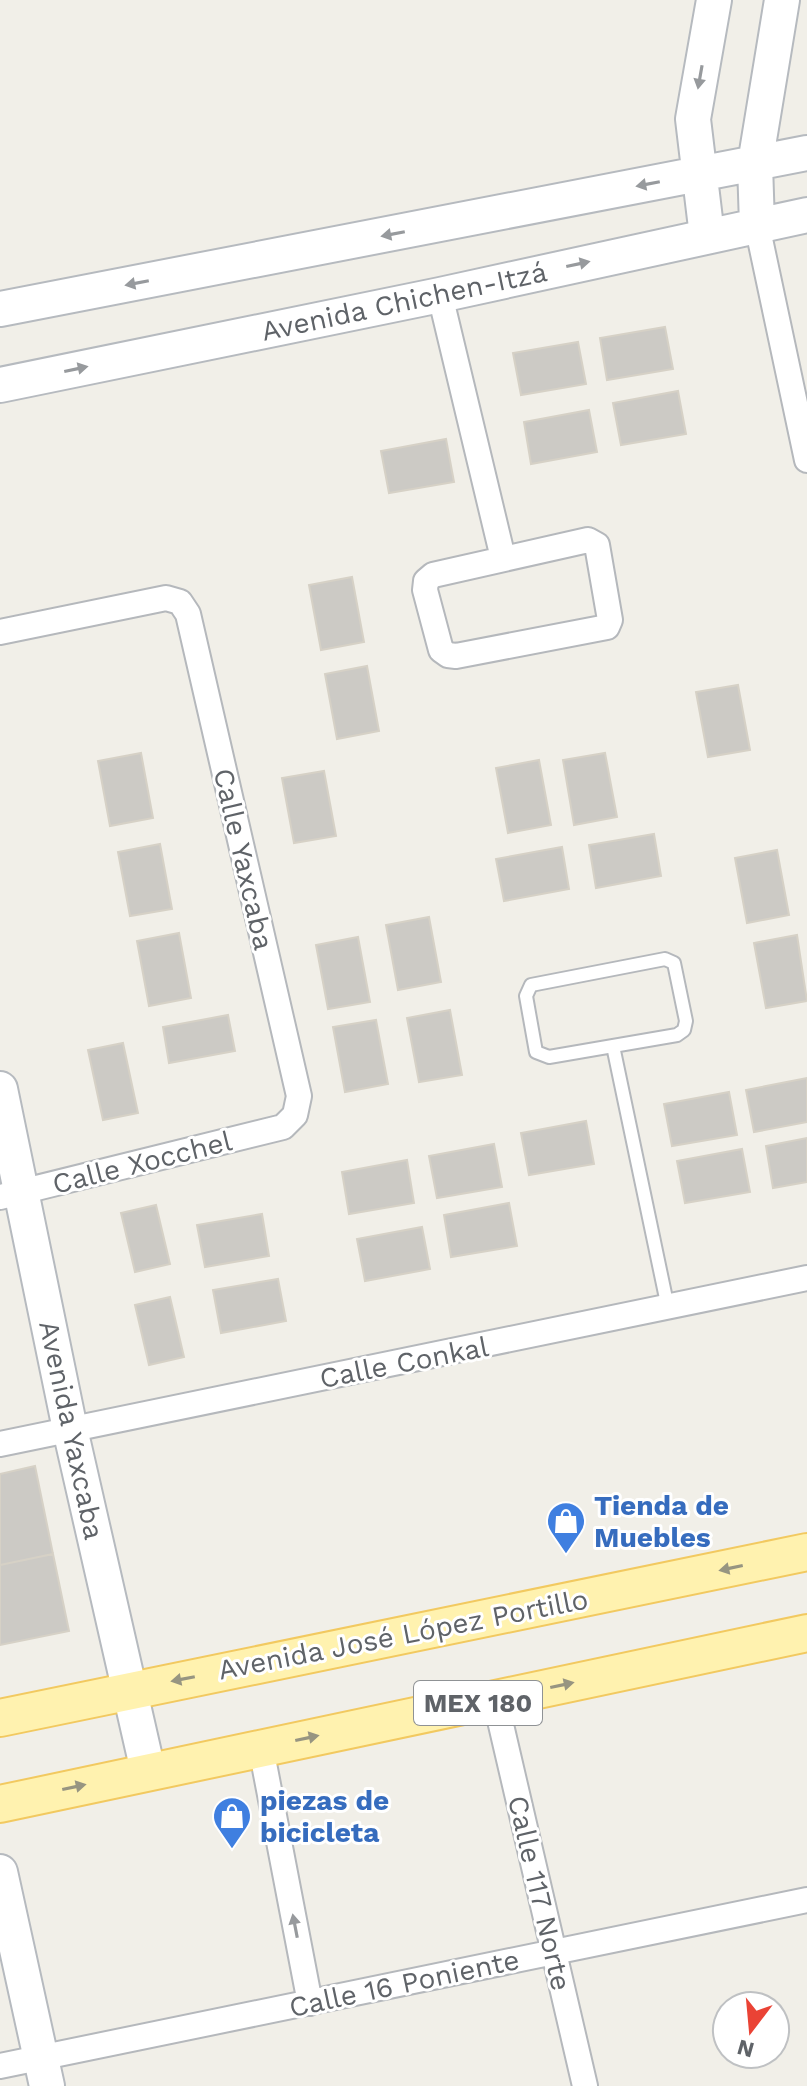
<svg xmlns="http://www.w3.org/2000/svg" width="807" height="2086" font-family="'Work Sans',sans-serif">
  <rect width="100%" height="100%" fill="#f1efe8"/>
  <path fill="#cccac5" stroke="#d6d1c6" stroke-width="2" d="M665,327L673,369L607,380L600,338Z
    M578,342L586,384L521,395L513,353Z
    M678,391L686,434L621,445L613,403Z
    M589,410L597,452L531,464L524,422Z
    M446,439L454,482L389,493L381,451Z
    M352,577L364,642L321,650L309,585Z
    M367,666L379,731L337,739L325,674Z
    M738,685L750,750L708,757L696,692Z
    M141,753L153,818L110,826L98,761Z
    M605,753L617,817L574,825L563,760Z
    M539,760L551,825L508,833L496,768Z
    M324,771L336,836L294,843L282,778Z
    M654,834L661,876L596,888L589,845Z
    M160,844L172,909L130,916L118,852Z
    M562,847L569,889L504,901L496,859Z
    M777,850L789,915L747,923L735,858Z
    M429,917L441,982L398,990L386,925Z
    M179,933L191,998L149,1006L137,941Z
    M797,935L807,1001L766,1008L754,943Z
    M358,937L370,1002L328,1009L316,945Z
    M450,1010L462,1075L419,1082L407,1018Z
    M228,1015L235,1051L169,1063L163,1027Z
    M376,1020L388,1084L345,1092L333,1027Z
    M123,1043L138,1113L103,1120L88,1050Z
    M807,1078V1122L754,1132L746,1090Z
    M729,1092L737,1135L672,1146L664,1104Z
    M586,1121L594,1164L529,1175L521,1133Z
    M807,1138V1182L773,1188L766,1146Z
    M494,1144L502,1187L437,1198L429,1156Z
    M742,1149L750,1192L685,1203L677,1161Z
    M407,1160L414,1203L349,1214L342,1172Z
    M509,1203L517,1246L451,1257L444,1215Z
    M156,1205L170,1264L135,1272L121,1213Z
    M262,1214L269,1256L205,1267L197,1225Z
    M422,1227L430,1269L365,1281L357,1239Z
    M278,1279L286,1321L221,1333L213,1290Z
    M170,1297L184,1357L149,1365L135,1305Z
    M35,1466L53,1554L0,1565V1474Z
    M53,1554L69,1631L0,1645V1565Z"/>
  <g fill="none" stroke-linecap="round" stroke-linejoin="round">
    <g stroke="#b5b8bc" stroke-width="16">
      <path id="lane" d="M665,959L674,963L686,1021L684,1030L677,1035L549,1057L536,1052L526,996L531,985Z
        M613,1046L668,1308"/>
    </g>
    <g stroke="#b5b8bc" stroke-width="28">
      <path id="street" d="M757,225L807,460
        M440,295L503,558
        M588,540L597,545L610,620L607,627L456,656L448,655L441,650L425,590L426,581L433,575Z
        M0,632L166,598L180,602L188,614L299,1096L295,1115L283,1127L0,1197
        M0,1444L807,1278
        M495,1699L585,2086
        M261,1748L310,2003
        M0,2066L807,1900"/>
    </g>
    <g stroke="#b6babf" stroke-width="38">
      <path id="secondary" d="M757,225L755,164L782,0
        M707,236L693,119L714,0
        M0,309L807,153
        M0,385L440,295L807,215
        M0,1089L70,1429L148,1771
        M0,1872L47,2086"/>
    </g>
    <g stroke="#f2c960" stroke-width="40">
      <path id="primary" d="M0,1718L807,1552
        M0,1804L807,1633"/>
    </g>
    <use href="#lane" stroke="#fff" stroke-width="12"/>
    <use href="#street" stroke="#fff" stroke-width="24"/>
    <use href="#secondary" stroke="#fff" stroke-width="34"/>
    <use href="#primary" stroke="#fff2af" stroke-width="36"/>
  </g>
  <defs><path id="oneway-solid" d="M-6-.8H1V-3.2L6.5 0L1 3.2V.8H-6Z" transform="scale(2)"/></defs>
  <g fill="#979a9d">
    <use href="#oneway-solid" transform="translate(700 77) rotate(100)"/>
    <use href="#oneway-solid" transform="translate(648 184) rotate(169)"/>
    <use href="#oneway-solid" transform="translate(393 234) rotate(169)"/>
    <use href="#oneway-solid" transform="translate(578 264) rotate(-12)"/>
    <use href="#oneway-solid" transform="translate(137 283) rotate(169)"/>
    <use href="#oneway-solid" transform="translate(76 369) rotate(-12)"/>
    <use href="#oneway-solid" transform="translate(295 1926) rotate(-101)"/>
  </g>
  <g fill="#979581">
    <use href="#oneway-solid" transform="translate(731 1568) rotate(168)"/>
    <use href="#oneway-solid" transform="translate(183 1679) rotate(169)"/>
    <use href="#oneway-solid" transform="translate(562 1685) rotate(-12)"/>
    <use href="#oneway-solid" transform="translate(307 1738) rotate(-12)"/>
    <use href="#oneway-solid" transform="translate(74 1787) rotate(-12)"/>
  </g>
  <defs>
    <g id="shop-pin" transform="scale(2)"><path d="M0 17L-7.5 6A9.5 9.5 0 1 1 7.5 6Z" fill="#3f7fe0" stroke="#fff"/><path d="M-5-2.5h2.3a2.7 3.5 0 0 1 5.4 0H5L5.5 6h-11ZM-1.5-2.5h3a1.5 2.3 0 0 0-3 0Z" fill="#fff"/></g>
  </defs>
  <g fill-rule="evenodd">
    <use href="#shop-pin" x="566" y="1521"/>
    <use href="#shop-pin" x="232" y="1816"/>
  </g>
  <g text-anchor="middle" stroke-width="6" stroke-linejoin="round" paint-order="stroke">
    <rect fill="#fff" stroke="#8f9295" stroke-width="2" x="414" y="1681" width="128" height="44" rx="6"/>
    <g font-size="26" font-weight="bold" fill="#5f6368">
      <text x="478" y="1712">MEX 180</text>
    </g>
    <g font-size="28" fill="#5f6368" stroke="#fff">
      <text transform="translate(404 301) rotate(-12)" y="10">Avenida Chichen-Itzá</text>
      <text transform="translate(244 859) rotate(77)" y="10">Calle Yaxcaba</text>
      <text transform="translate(142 1162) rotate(-14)" y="10">Calle Xocchel</text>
      <text transform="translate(404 1362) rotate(-11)" y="10">Calle Conkal</text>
      <text transform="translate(72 1430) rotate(78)" y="10">Avenida Yaxcaba</text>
      <text transform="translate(403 1634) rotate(-11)" y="10">Avenida José López Portillo</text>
      <text transform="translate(540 1893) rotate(77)" y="10">Calle 117 Norte</text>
      <text transform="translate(404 1983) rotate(-12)" y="10">Calle 16 Poniente</text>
    </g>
    <g font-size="28" font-weight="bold" fill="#366cbe" stroke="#fff" text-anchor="start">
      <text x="594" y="1515">Tienda de<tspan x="594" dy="32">Muebles</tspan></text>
      <text x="260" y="1810">piezas de<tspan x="260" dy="32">bicicleta</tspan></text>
    </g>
  </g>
  <g transform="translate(751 2030) rotate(196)"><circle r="38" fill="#ffffff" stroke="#bfc1c3" stroke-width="2"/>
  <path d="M0-6L14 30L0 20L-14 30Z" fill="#ea4335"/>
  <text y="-12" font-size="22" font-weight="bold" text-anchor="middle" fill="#5f6368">N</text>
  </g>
</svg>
